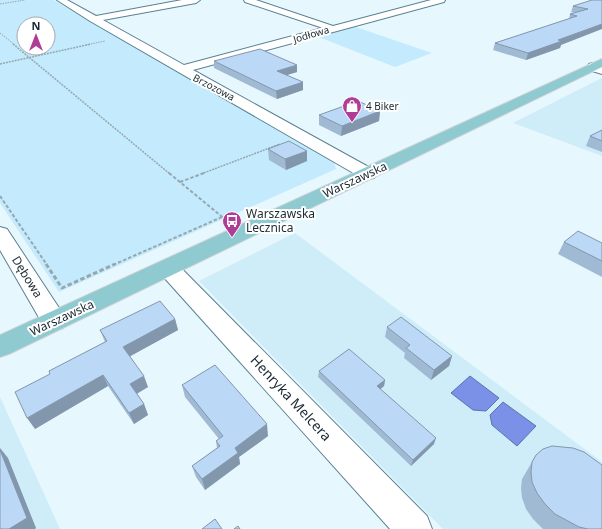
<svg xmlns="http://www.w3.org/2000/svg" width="602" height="529" font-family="'Noto Sans',sans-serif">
  <rect width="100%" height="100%" fill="#e7f7fe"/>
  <path fill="#cfecf9" d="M602,78V156L513,123L566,96Z
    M295,233L602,462V529H443L199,281Z
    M0,397L60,529H0Z"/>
  <path fill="#c3ebfd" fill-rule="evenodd" d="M0,0H54L334,162L336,169L59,292L0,203ZM24,24H48V48H24Z
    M350,25L432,53L395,67L316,36Z"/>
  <path fill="#7a91e7" stroke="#5d72b0" d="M470,376L499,398L486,411L473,410L451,393Z
    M503,402L536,426L517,446L492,425L490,415Z"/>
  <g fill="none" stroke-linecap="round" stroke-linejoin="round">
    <g stroke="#5a8091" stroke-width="2">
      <path id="minor" d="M57,0H67L96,16L182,0H200L196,3L103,20L184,65L323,28L245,2L244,0H256L333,26L431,0H445L444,2L193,70L374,170L377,174L374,178L368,179L362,178L90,21Z
        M593,63L602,66V74L589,70L587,67L589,64Z
        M0,227L7,229L63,314L66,321L63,328L54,330L45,328L0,250Z
        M168,261L176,263L427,516L432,529H390L160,273L157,268L160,263Z"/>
    </g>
    <g stroke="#d1d4d6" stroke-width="2">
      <path id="major" d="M602,59V67L9,354L0,357V335Z"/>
    </g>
    <path stroke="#97a7ae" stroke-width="1" stroke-dasharray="1.5 1" stroke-linecap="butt" d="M0,4L25,0
      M0,33L15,45
      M86,45L105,41"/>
    <path stroke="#97a7ae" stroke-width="1.5" stroke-dasharray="2 1" stroke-linecap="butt" d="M13,44L170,174
      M0,64L91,44
      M201,174L280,144"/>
    <path stroke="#97a7ae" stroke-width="2" stroke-dasharray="3.5 2" stroke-linecap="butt" d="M169,173L226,220
      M180,182L204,173
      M0,196L47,265
      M113,265L222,217"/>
    <path stroke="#97a7ae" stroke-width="3" stroke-dasharray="4.5 2.5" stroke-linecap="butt" d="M46,264L62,288L115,264"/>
    <use href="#minor" fill="#fff" fill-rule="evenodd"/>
    <use href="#major" fill="#8fcad0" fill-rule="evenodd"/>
  </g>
  <path fill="#a1bad4" d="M602,0L561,45L560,48L526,60L493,50L495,43L569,19L570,14L576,13L571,12L573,6Z
    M214,61L297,72L287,75L303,90L277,99L214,68Z
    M380,111L379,121L341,136L319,125V115Z
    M602,130V152L586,146L590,136Z
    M268,149L307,151V161L286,170L269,160Z
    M564,242L602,243V277L558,254Z
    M175,319L178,330L130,356L148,387L137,394L144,404L148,415L134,424L108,386L35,429L50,374L105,342L100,330Z
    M387,327L452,356L449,366L431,380L404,358L405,353L385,337Z
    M319,371L385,380L384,386L380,389L434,444L411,466L318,377Z
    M182,385L268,436L239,457L240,464L205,490L196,477L192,466L217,448L216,441L219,439L185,397Z
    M536,455L602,529H543L533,519L526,509L522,498L521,488L522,479Z"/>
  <path fill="#8397ac" d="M602,24V29L561,45L560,48L526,60L528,53L558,40Z
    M297,65V72L277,78V71Z
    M303,82V90L277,99L276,91Z
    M380,111L379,121L341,136L342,126Z
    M307,151V161L286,170L285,159Z
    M175,319L178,330L127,358L123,347Z
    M452,356L449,366L431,380L434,370Z
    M103,375L108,386L35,429L27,418Z
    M144,376L148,387L134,395L130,384Z
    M385,380L384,386L376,393L377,386Z
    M144,404L148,415L134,424L129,413Z
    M267,424L268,436L239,457L240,464L205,490L202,479L235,448Z
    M436,438L434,444L411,466L413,460Z
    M0,448L8,458L36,528L35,529H9L0,455Z"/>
  <path fill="#bbd8f6" stroke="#8397ac" d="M592,0H602V24L558,40L562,41L528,53L495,43L577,16L570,14L588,9L573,6Z
    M260,49L297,65L277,71L303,82L276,91L214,61Z
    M358,101L380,111L342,126L319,115Z
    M602,130V141L590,136Z
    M289,141L307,151L285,159L268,149Z
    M578,231L602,243V261L564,242Z
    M160,301L175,319L123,347L144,376L130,384L144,404L129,413L103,375L27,418L15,392L50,374L49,371L107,341L100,330Z
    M401,317L452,356L434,370L406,348L410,345L387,327Z
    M349,349L385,380L377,386L436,438L413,460L319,371Z
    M215,365L267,424L235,448L238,453L202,479L192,466L220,446L216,441L223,436L182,385Z
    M552,446L573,448L584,452L602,465V529H588L579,527L555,514L545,504L537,493L532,482L531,472L532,462L536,455L543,449Z
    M0,450L27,518L9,529H0Z
    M215,519L222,529H202Z
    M238,526L240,529H234Z"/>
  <defs>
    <g id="shop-pin" transform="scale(1)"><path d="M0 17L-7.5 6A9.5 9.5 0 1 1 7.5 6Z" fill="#af3d97" stroke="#fff"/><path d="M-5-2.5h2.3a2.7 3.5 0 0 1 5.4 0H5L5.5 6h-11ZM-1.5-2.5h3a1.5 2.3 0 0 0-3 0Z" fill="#fff"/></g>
    <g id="bus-pin" transform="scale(1)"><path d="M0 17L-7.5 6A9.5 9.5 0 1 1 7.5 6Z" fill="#af3d97" stroke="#fff"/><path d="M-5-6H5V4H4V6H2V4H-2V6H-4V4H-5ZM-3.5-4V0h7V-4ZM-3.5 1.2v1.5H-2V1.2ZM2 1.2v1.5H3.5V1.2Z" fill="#fff"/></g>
  </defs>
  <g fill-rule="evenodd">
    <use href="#shop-pin" x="352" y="106"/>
    <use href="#bus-pin" x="232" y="221"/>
  </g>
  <g text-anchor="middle" stroke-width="4" stroke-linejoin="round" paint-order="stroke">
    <g font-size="10" fill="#1a2a31" stroke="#fff">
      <text transform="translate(311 34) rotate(-16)" y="4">Jodłowa</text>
      <text transform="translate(214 87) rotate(28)" y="4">Brzozowa</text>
    </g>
    <g font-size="10" fill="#1a2a31" stroke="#fff" text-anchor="start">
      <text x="366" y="110">4 Biker</text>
    </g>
    <g font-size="12" fill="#1a2a31" stroke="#fff">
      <text transform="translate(355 180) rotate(-25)" y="4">Warszawska</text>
      <text transform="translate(27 277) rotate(58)" y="4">Dębowa</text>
      <text transform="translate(62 318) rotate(-25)" y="4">Warszawska</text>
    </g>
    <g font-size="12" fill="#1a2a31" stroke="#fff" text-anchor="start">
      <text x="246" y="218">Warszawska<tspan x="246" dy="14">Lecznica</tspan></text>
    </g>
    <g font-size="14" fill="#1a2a31" stroke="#fff">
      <text transform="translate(291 398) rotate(47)" y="5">Henryka Melcera</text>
    </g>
  </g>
  <g transform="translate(36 36)"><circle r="19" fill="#ffffff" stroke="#a3aaad"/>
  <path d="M0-3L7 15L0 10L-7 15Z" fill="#af3d97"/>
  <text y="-6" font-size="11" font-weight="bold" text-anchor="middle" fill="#1a2a31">N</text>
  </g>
</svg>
